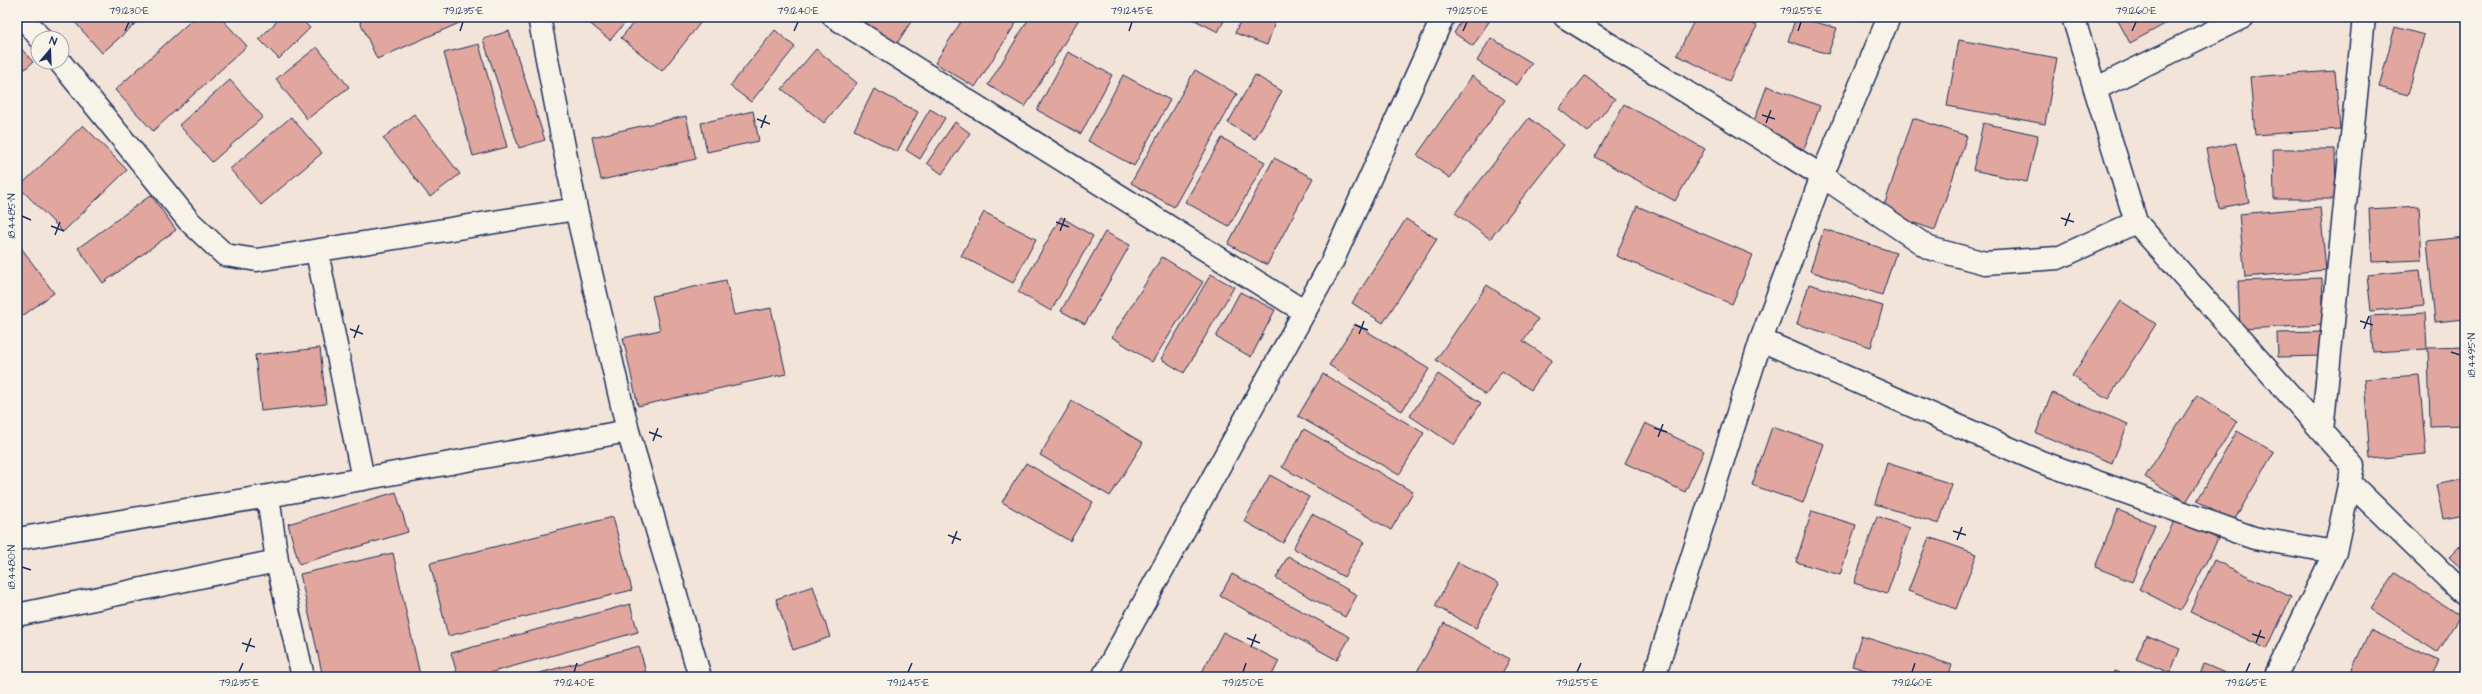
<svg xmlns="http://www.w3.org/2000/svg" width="2482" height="694" font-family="'Architects Daughter',sans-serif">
  <rect width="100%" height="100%" fill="#f3e4d9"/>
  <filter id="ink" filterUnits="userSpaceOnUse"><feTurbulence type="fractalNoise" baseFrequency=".025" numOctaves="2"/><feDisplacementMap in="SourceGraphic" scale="8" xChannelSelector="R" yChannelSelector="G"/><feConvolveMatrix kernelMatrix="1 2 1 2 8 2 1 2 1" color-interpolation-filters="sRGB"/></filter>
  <g filter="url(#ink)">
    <path fill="#e1a79e" stroke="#1b2f5e" d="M77,17H143L102,53L73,20Z
      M195,17H220L247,46L153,131L115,90Z
      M281,17H299L310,28L279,59L259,39Z
      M358,17H473L377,59Z
      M582,17H630L610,40Z
      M638,17H705L662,71L621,38Z
      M853,17H914L896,45Z
      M964,17H1020L975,87L935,63Z
      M1030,17H1076L1079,19L1025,107L988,85Z
      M1189,17H1226L1218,32Z
      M1242,17H1277L1267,45L1235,33Z
      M1464,17H1492L1473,46L1454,33Z
      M1696,17H1739L1757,26L1729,81L1677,55Z
      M1796,17L1837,28L1828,54L1788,41Z
      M1856,17H1866L1864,21Z
      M2116,17H2178L2130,43Z
      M2395,27L2424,35L2408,95L2379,87Z
      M775,30L795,47L751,102L730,86Z
      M509,31L545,140L519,148L483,39Z
      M1491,38L1532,63L1517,85L1477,61Z
      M1959,40L2057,58L2045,124L1947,106Z
      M17,44L33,62L17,76Z
      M479,44L507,147L473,156L444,53Z
      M317,47L349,87L307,119L276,79Z
      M816,49L857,83L824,123L782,89Z
      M1068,52L1112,75L1081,134L1037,110Z
      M1195,70L1237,94L1174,207L1131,183Z
      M2335,71L2340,129L2255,135L2250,77Z
      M1123,75L1170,100L1134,166L1088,141Z
      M1255,75L1282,91L1255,139L1228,123Z
      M1472,76L1505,100L1450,178L1417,155Z
      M1585,76L1615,99L1588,132L1559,109Z
      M230,80L263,117L212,162L179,125Z
      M1767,86L1820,106L1804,149L1751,129Z
      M874,89L918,112L897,152L854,130Z
      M1624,104L1705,149L1675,201L1595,157Z
      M930,109L945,118L920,159L906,150Z
      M753,111L759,141L707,152L701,123Z
      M414,114L460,174L430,197L383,138Z
      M686,116L696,159L601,180L592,137Z
      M291,117L322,153L261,205L230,169Z
      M1529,118L1564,145L1490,239L1455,213Z
      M1913,118L1967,136L1935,230L1882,212Z
      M955,122L970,133L942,174L927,163Z
      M1983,123L2038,135L2027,182L1973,170Z
      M83,125L127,170L63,232L19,187Z
      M1222,138L1265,162L1229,226L1185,202Z
      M2236,143L2249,202L2219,208L2206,149Z
      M2273,149H2335L2336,199H2274Z
      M1274,158L1313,178L1267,265L1228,244Z
      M151,195L176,230L103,283L78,248Z
      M1637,206L1753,255L1732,304L1616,256Z
      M2419,206L2422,260L2372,262L2369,209Z
      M2320,207L2326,270L2245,277L2239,214Z
      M984,212L1036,239L1013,283L961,256Z
      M1061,217L1093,236L1051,311L1018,292Z
      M1406,219L1437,239L1383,323L1352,303Z
      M1824,229L1896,253L1882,295L1810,271Z
      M1105,232L1130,245L1085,324L1061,311Z
      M2465,237V319L2435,322L2427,241Z
      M17,242L54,293L17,320Z
      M1162,257L1203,282L1152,362L1112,337Z
      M2420,270L2424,305L2371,311L2367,275Z
      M1211,274L1234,287L1184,373L1161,359Z
      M2322,278L2324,325L2240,329L2238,281Z
      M726,280L734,315L771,308L786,374L638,406L623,338L660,330L652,296Z
      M1809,284L1883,306L1871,347L1797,324Z
      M1487,285L1538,319L1523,341L1552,360L1531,390L1502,371L1486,395L1436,360Z
      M1240,292L1275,310L1251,357L1216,337Z
      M2121,301L2156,324L2108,399L2072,376Z
      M2425,313L2427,349L2373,352L2370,316Z
      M1355,324L1429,369L1402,411L1329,365Z
      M2323,332L2324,356L2278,357L2277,333Z
      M2465,347V425L2430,426L2428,348Z
      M320,348L326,404L261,411L255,355Z
      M1323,374L1424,433L1399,475L1298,416Z
      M1438,374L1481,403L1454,445L1410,416Z
      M2419,375L2426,454L2370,459L2364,379Z
      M2052,393L2128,424L2112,463L2036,433Z
      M2197,395L2237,421L2186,502L2145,477Z
      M1072,401L1143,443L1110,496L1040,455Z
      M1645,423L1704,451L1685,492L1625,463Z
      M1772,427L1824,444L1803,503L1752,485Z
      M1304,429L1413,492L1391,530L1282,467Z
      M2237,431L2274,452L2233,522L2197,501Z
      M1026,463L1093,502L1070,541L1002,502Z
      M1887,463L1952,484L1939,524L1875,504Z
      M1270,475L1309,497L1283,543L1244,521Z
      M2465,479V515L2443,519L2436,485Z
      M396,492L408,532L299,564L288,524Z
      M2118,510L2155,525L2132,582L2095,567Z
      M1812,511L1856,525L1840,575L1796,562Z
      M1312,514L1364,542L1344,577L1293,548Z
      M1877,516L1910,528L1887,594L1854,583Z
      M613,517L632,590L448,636L430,563Z
      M2176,518L2218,539L2181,611L2139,589Z
      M1929,537L1977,554L1956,609L1908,591Z
      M2465,541V572L2449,557Z
      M393,553L420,675L323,677L300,574Z
      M1288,556L1357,595L1345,617L1276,578Z
      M2214,560L2291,597L2267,649L2190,612Z
      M1458,562L1499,584L1476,628L1435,606Z
      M2395,573L2460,616L2437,652L2371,609Z
      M1232,574L1350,637L1337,660L1220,596Z
      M813,586L830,637L793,650L776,599Z
      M630,604L638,632L474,677H458L451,653Z
      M1444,623L1510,659L1500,677H1414Z
      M2370,630L2440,661L2432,677L2349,676Z
      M1223,632L1279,661L1271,677H1206L1201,674Z
      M2146,635L2180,649L2170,673L2136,659Z
      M1861,636L1952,665L1948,677H1888L1852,666Z
      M639,646L647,677H525Z
      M2204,664L2234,677H2199Z
      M2114,671L2130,677H2112Z"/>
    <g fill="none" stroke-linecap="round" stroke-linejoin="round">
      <g stroke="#1b2f5e" stroke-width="25">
        <path id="street" d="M23,17L40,38
          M539,17L576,209L628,431
          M834,17L1305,312
          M1565,17L1822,176L1761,340L1654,677
          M1889,17L1822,176L1929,248L1985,263L2058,258L2136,222
          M2073,17L2136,222L2353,466L2335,552L2275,677
          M60,62L189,221L225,255L257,260L576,209
          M2095,89L2243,17
          M317,252L363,479
          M1761,340L2041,462L2254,538L2335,552
          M2322,431L2364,17
          M2349,482L2465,595
          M17,539L268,496
          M17,615L277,561
          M303,677L277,561L268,496L628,431L700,677
          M1103,677L1332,262L1443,17"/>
      </g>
      <use href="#street" stroke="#f7f3e8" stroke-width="22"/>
    </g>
  </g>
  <path fill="none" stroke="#1b2f5e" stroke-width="1.5" d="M125,31L129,22M460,31L463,22M794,31L798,22M1129,31L1132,22M1463,31L1467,22M1798,31L1801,22M2132,31L2136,22M1762,115L1775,119M757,119L770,124M1766,123L1771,110M761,128L766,115M22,216L31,220M2061,218L2074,222M1056,222L1069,227M51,226L64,231M2065,226L2070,213M1060,231L1065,218M55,235L60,222M2360,321L2373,325M1355,325L1368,330M350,329L363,334M2364,329L2369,316M1359,334L1364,321M354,338L359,325M2451,352L2460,355M1654,428L1667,432M649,432L662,437M1658,437L1663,424M653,441L658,428M1953,531L1966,535M948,535L961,540M1957,540L1962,527M952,544L957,531M22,567L31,570M2252,634L2265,638M1247,638L1260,643M242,643L255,647M2256,643L2261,630M1251,647L1256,634M246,652L251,638M239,672L243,663M574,672L577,663M908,672L912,663M1243,672L1246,663M1577,672L1581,663M1912,672L1915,663M2246,672L2250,663"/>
  <rect width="2482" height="694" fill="none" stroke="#f7f3e8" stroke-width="44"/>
  <g transform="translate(50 50) rotate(19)"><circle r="19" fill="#f7f3e8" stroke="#9fa5b1"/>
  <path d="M0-3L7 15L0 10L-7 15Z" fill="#1b2f5e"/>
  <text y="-6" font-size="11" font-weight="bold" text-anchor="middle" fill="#1b2f5e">N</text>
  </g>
  <rect x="22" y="22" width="2438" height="650" fill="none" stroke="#1b2f5e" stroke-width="1.5"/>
  <g font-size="10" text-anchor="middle" fill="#1b2f5e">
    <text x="129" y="14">79.1230°E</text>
    <text x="463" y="14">79.1235°E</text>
    <text x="798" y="14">79.1240°E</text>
    <text x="1132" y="14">79.1245°E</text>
    <text x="1467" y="14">79.1250°E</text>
    <text x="1801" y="14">79.1255°E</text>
    <text x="2136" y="14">79.1260°E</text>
    <text transform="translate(11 216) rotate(-90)" y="4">18.4485°N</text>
    <text transform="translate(2471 355) rotate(-90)" y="4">18.4495°N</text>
    <text transform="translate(11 567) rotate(-90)" y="4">18.4480°N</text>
    <text x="239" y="686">79.1235°E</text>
    <text x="574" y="686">79.1240°E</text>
    <text x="908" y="686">79.1245°E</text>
    <text x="1243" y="686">79.1250°E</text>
    <text x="1577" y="686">79.1255°E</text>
    <text x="1912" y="686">79.1260°E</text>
    <text x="2246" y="686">79.1265°E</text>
  </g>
</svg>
